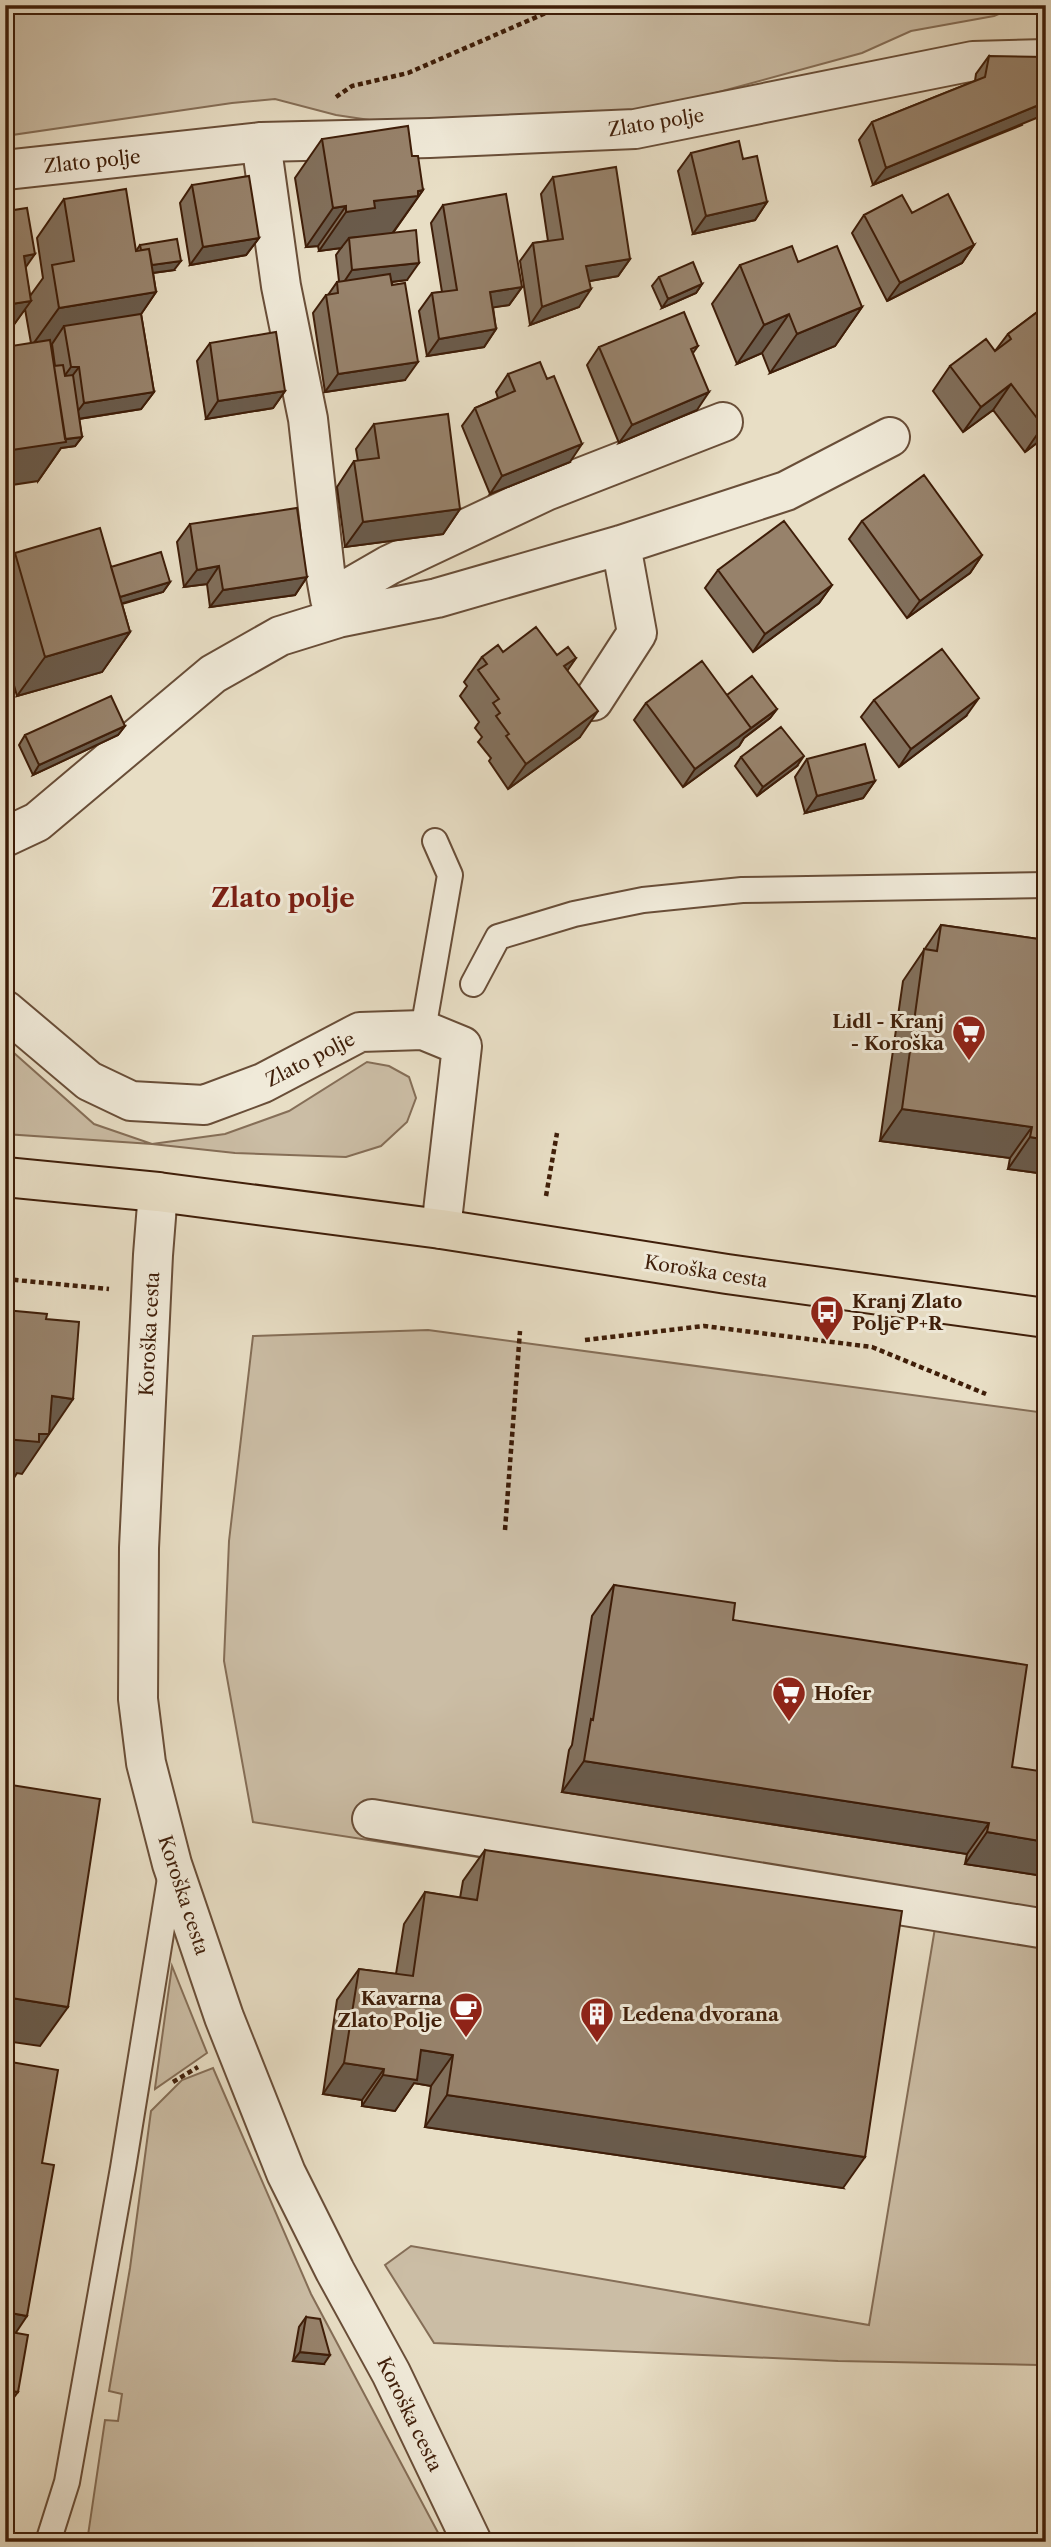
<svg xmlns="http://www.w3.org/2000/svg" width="1051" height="2547" font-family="'Libre Caslon Text',serif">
  <rect width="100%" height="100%" fill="#e8dec5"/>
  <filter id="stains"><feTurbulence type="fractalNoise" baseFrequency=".00286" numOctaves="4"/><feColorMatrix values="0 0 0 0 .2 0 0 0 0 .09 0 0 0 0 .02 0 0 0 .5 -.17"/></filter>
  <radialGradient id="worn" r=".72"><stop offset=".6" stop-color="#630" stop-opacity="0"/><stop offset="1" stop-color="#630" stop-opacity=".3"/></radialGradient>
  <path fill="#cbbda5" stroke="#856e57" stroke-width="2" d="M5,5H1020L994,16L911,31L862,53L704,96L632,111L430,129L336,115L275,99L232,103L5,136Z
    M5,1045L94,1124L152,1144L225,1134L289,1111L367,1062L389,1066L409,1077L416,1098L407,1122L381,1146L346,1157L235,1153L152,1144L5,1134Z
    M428,1330L1046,1413V2285L1039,2365L838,2361L434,2343L385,2265L411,2246L869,2325L935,1928L253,1822L224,1661L229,1541L253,1336Z
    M172,1966L207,2053L155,2089V2088Z
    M213,2068L311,2294L443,2542H87L105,2420L118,2421L122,2394L109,2391L130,2268L151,2111L182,2080Z"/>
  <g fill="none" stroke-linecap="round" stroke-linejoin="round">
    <g stroke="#694e38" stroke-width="28">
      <path id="service" d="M473,984L498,937L574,914L643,900L742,890L1046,885
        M423,1030L450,875L435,841
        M48,2542L67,2482L123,2168L171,1872"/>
    </g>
    <g stroke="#694e38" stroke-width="42">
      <path id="minor" d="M261,142L281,286L308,419L325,571L330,599L338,618
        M5,170L261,142L430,138L635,129L973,61L1046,59
        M330,599L389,565L546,491L723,422
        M593,701L637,633L621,545
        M5,837L37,822L213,674L280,636L338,618L437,598L621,545L786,491L890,437
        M5,1010L89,1081L131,1101L204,1105L263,1083L360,1032L423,1030L462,1046L441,1229
        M158,1192L153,1255L139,1548L138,1699L146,1763L172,1864L224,2017L286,2173L335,2271L391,2373L472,2542
        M372,1819L1046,1929"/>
    </g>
    <g stroke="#3f1e09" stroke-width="42">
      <path id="primary" d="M5,1177L158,1192L441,1229L727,1274L1046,1318"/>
    </g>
    <path stroke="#3f1e09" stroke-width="4.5" stroke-dasharray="5 3.5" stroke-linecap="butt" d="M336,97L352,86L408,73L564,5
      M546,1196L557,1133
      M5,1279L109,1289
      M585,1340L704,1326L872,1347L986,1394
      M505,1530L520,1331
      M173,2082L198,2067"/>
    <use href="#service" stroke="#f0ead9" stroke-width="24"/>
    <use href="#minor" stroke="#f0ead9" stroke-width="38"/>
    <use href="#primary" stroke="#e8dec5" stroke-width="38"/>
  </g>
  <path fill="#82705c" stroke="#3f1e09" stroke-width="2" fill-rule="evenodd" d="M989,56L1022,125L873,185L859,140L872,122L975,81L976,74Z
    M322,139L412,156L423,190L393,233L407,280L392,282L405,380L325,392L313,313L326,295H328L337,282L339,281L336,255L341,248L319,251L318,246L306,247L295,178Z
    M691,153L767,202L755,220L693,234L678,171Z
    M553,177L630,259L618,276L589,281L579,307L530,325L520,261L533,243L548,241L541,194Z
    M192,185L259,238L246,255L190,265L180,203Z
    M64,199L136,251L140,245L174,270L153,273L156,292L141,314L154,392L141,409L79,419L82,437L75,446L61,448L38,481L31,343L25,309L5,337V200L7,211L25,268L30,296L43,278L37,238ZM51,344H52L55,366H54Z
    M443,205L522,287L509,305L493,307L496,329L484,347L427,356L419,311L432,293L442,292L431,223Z
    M912,213L974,245L962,263L887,301L852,233L864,215Z
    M798,262L862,307L835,346L770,373L762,353L737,364L712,304L740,265Z
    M659,277L702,284L696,293L662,308L652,286Z
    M1040,310L1046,436L1025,452L993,410L963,432L933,391L950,366L995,351L1008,334Z
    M210,343L285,391L273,408L206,419L197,361Z
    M698,346L693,353L697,410L619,443L587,365L599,347Z
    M508,374L570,462L490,494L462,426L475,408L498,398L496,392Z
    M374,424L460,509L443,534L345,547L337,487L354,461H358L356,449Z
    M862,521L982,555L970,573L907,618L849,539Z
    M190,524L307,577L295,595L210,607L207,584L184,587L177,542Z
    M15,553L111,567L170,582L163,592L122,604L130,632L102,672L17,696L5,654V566Z
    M718,570L832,585L819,603L753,652L705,588Z
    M503,652L557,655L576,658L567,670L580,737L508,789L489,761L491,758L478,742L482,737L475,728L479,722L460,696L467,686L464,682L482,657Z
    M727,695L777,709L770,718L744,738L739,746L683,787L634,720L646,703Z
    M874,700L966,716L899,767L861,717Z
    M125,726L118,735L33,775L19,745L25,735Z
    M741,757L797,766L757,796L735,766Z
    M807,759L875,781L863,798L805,813L795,777Z
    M941,925L1046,940V1174L1008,1169L1010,1158L880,1141L903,981Z
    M614,1585L733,1620L1012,1767L1037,1875L965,1864L967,1854L562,1792L569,1750L572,1745L592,1616Z
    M485,1850L843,2188L425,2127L431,2086L414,2083L395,2111L362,2106V2100L323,2094L337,2000L359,1969L396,1974L404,1924L425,1892L460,1898L463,1881Z
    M306,2317L324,2364L293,2361L299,2327Z"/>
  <path fill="#6a5b4b" stroke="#3f1e09" stroke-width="2" d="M1046,102V114L873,185L886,168Z
    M423,190L391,235L349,238L341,248L319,251L346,212L374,201Z
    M767,202L755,220L693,234L706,216Z
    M346,206L318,246L306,247L333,208Z
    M259,238L246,255L190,265L203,247Z
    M974,245L962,263L887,301L900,283Z
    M35,254L7,294L24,256Z
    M630,259L618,276L573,284L586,266Z
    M181,261L174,270L137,275L144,266Z
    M419,263L407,280L340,288L352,270Z
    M702,284L696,293L662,308L668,299Z
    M522,287L509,305L477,310L490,292Z
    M591,289L579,307L530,325L542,307Z
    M156,292L129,332L64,326L52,344L31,347L59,308Z
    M31,301L5,337V305Z
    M862,307L835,346L770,373L797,334Z
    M789,314L762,353L737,364L764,325Z
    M496,329L484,347L427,356L439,339Z
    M418,362L405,380L325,392L338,374Z
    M71,367H79L66,384L58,385Z
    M1011,384L993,410L963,432L981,407Z
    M285,391L273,408L206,419L218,401Z
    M154,392L141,409L71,420L84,403Z
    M709,392L697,410L619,443L632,425Z
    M1046,424V436L1025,452L1043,426Z
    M82,437L75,446L61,448L38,481L5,486V451L40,443Z
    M582,444L570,462L490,494L502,476Z
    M460,509L443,534L345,547L363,522Z
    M982,555L970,573L907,618L920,601Z
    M219,566L207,584L184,587L197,570Z
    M307,577L295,595L210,607L223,590Z
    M170,582L163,592L109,607L116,598Z
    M832,585L819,603L753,652L765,634Z
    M130,632L102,672L17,696L45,657Z
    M576,658L559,683L564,666Z
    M979,698L966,716L899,767L911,749Z
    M777,709L770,718L744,738L739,746L683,787L695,769Z
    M598,711L580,737L508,789L526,764Z
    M125,726L118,735L33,775L39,765Z
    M804,756L797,766L757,796L763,787Z
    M875,781L863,798L805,813L817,796Z
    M902,1109L1032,1127L1010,1158L880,1141Z
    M1030,1137L1046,1140V1174L1008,1169Z
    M52,1396L73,1399L22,1474L17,1473L12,1481H5V1439Z
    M584,1761L989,1823L967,1854L562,1792Z
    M987,1832L1046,1842V1862L1037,1875L965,1864Z
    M5,1997L68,2007L40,2046L5,2041Z
    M421,2050L453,2055L431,2086L414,2083L395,2111L362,2106L383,2075Z
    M344,2063L384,2069L362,2100L323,2094Z
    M447,2095L865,2157L843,2188L425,2127Z
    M5,2312L27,2316L15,2334L5,2332Z
    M300,2352L330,2355L324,2364L293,2361Z
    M5,2390L18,2392L5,2409Z"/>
  <path fill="#97826b" stroke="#3f1e09" stroke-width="2" d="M989,56L1046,57V102L886,168L872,122L985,77Z
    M408,126L412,156H418L423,190L418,191V196L374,201L375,208L346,212V206L333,208L322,139Z
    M739,141L743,159L757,156L767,202L706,216L691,153Z
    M616,167L630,259L586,266L591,289L542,307L533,243L563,239L553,177Z
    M249,176L259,238L203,247L192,185Z
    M126,189L136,251L149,249L156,292L59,308L52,265L74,261L64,199Z
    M506,194L522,287L490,292L496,329L439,339L432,293L457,290L443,205Z
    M948,194L974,245L900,283L864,215L902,195L912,213Z
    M5,200L7,211L27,208L35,254L24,256L31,301L5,305Z
    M416,230L419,263L352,270L349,238Z
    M177,239L181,261L152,265L149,249L141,250L140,245Z
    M792,246L798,262L837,246L862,307L797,334L789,314L764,325L740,265Z
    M693,262L702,284L668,299L659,277Z
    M390,274L392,285L405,283L418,362L338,374L326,295L338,293L337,282Z
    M1040,310L1043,314L1046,312V424L1043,426L1011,384L981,407L950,366L986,339L995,351L1011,339L1008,334Z
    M684,312L698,346L691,349L709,392L632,425L599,347Z
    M141,314L154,392L84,403L79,367H71L64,326Z
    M276,332L285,391L218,401L210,343Z
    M50,340L66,442L5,451V347Z
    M540,362L547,379L554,376L582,444L502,476L475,408L515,391L508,374Z
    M63,365L65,376L73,375L82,437L65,439L54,366Z
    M448,414L460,509L363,522L354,461L379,458L374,424Z
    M924,475L982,555L920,601L862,521Z
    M297,508L307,577L223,590L219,566L197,570L190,524Z
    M784,521L832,585L765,634L718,570Z
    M100,528L130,632L45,657L15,553Z
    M161,552L170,582L120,597L111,567Z
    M536,627L557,655L568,647L576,658L564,666L598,711L526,764L506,736L509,734L496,716L500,713L493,703L499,699L478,670L487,664L482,657L498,645L503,652Z
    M942,649L979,698L911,749L874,700Z
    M702,661L751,728L695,769L646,703Z
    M752,676L777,709L751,728L727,695Z
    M111,696L125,726L39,765L25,735Z
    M781,727L804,756L763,787L741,757Z
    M865,744L875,781L817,796L807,759Z
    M941,925L1046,940V1140L1030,1137L1032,1127L902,1109L924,949L937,951Z
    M5,1310L47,1314L46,1319L79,1322L73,1399L52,1396L49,1434H39V1442L5,1439Z
    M614,1585L735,1603L733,1620L1027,1665L1012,1767L1046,1772V1842L987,1832L989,1823L584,1761L591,1719L593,1720Z
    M5,1784L100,1799L68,2007L5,1997Z
    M485,1850L902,1911L865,2157L447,2095L453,2055L421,2050L417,2080L383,2075L384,2069L344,2063L359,1969L413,1976L425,1892L477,1900Z
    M5,2061L58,2070L42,2163L54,2165L27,2316L5,2312Z
    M306,2317L320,2319L330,2355L300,2352Z
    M5,2331L28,2335L18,2392L5,2390Z"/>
  <defs>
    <g id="supermarket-pin" transform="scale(1.75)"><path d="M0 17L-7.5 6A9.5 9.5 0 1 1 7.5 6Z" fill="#8f2418" stroke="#f0ead9"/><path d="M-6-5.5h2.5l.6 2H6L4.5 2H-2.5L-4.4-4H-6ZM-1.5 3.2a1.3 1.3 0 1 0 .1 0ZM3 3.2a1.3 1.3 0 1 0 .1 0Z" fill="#fff"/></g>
    <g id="bus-pin" transform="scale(1.75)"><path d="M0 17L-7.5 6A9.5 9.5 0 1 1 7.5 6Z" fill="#8f2418" stroke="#f0ead9"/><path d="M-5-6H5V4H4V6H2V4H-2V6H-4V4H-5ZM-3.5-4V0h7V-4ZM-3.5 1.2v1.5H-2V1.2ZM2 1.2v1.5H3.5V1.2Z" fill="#fff"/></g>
    <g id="cafe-pin" transform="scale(1.75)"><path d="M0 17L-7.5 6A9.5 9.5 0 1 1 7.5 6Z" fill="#8f2418" stroke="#f0ead9"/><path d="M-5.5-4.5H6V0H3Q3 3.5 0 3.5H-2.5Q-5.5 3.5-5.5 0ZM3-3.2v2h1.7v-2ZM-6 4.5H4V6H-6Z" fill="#fff"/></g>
    <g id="building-pin" transform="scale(1.75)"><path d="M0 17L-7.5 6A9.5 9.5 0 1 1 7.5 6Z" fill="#8f2418" stroke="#f0ead9"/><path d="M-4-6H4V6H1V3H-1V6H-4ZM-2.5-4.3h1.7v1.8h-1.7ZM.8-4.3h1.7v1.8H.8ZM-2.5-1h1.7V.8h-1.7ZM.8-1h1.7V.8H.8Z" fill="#fff"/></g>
  </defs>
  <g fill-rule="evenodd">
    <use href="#supermarket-pin" x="969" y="1032"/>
    <use href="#bus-pin" x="827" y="1312"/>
    <use href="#supermarket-pin" x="789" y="1693"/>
    <use href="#cafe-pin" x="466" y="2009"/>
    <use href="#building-pin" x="597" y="2014"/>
  </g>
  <g text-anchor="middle" stroke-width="6" stroke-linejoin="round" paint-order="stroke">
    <g font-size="19" fill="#3f1e09" stroke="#f0ead9">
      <text transform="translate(656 122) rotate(-9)" y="7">Zlato polje</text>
      <text transform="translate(92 161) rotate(-6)" y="7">Zlato polje</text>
      <text transform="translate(310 1059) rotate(-27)" y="7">Zlato polje</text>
      <text transform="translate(706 1271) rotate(9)" y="7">Koroška cesta</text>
      <text transform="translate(149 1334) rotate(-87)" y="7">Koroška cesta</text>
      <text transform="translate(184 1895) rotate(72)" y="7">Koroška cesta</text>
      <text transform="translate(410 2414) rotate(64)" y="7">Koroška cesta</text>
    </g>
    <g font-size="19" font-weight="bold" fill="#3f1e09" stroke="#f0ead9" text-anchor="start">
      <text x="944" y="1028" text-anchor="end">Lidl - Kranj<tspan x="944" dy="22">- Koroška</tspan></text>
      <text x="852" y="1308">Kranj Zlato<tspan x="852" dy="22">Polje P+R</tspan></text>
      <text x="814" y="1700">Hofer</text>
      <text x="442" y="2005" text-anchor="end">Kavarna<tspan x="442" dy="22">Zlato Polje</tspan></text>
      <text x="622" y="2021">Ledena dvorana</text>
    </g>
    <g font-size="26" font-weight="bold" fill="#7a1f14" stroke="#f0ead9">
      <text x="283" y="907">Zlato polje</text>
    </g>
  </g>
  <rect width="1051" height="2547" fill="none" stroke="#e8dec5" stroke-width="28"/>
  <rect x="7" y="7" width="1037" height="2533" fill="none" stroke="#3f1e09" stroke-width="3.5"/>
  <rect x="14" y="14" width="1023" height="2519" fill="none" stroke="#3f1e09" stroke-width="2"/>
  <rect width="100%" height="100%" filter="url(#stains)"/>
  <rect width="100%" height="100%" fill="url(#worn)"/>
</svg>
